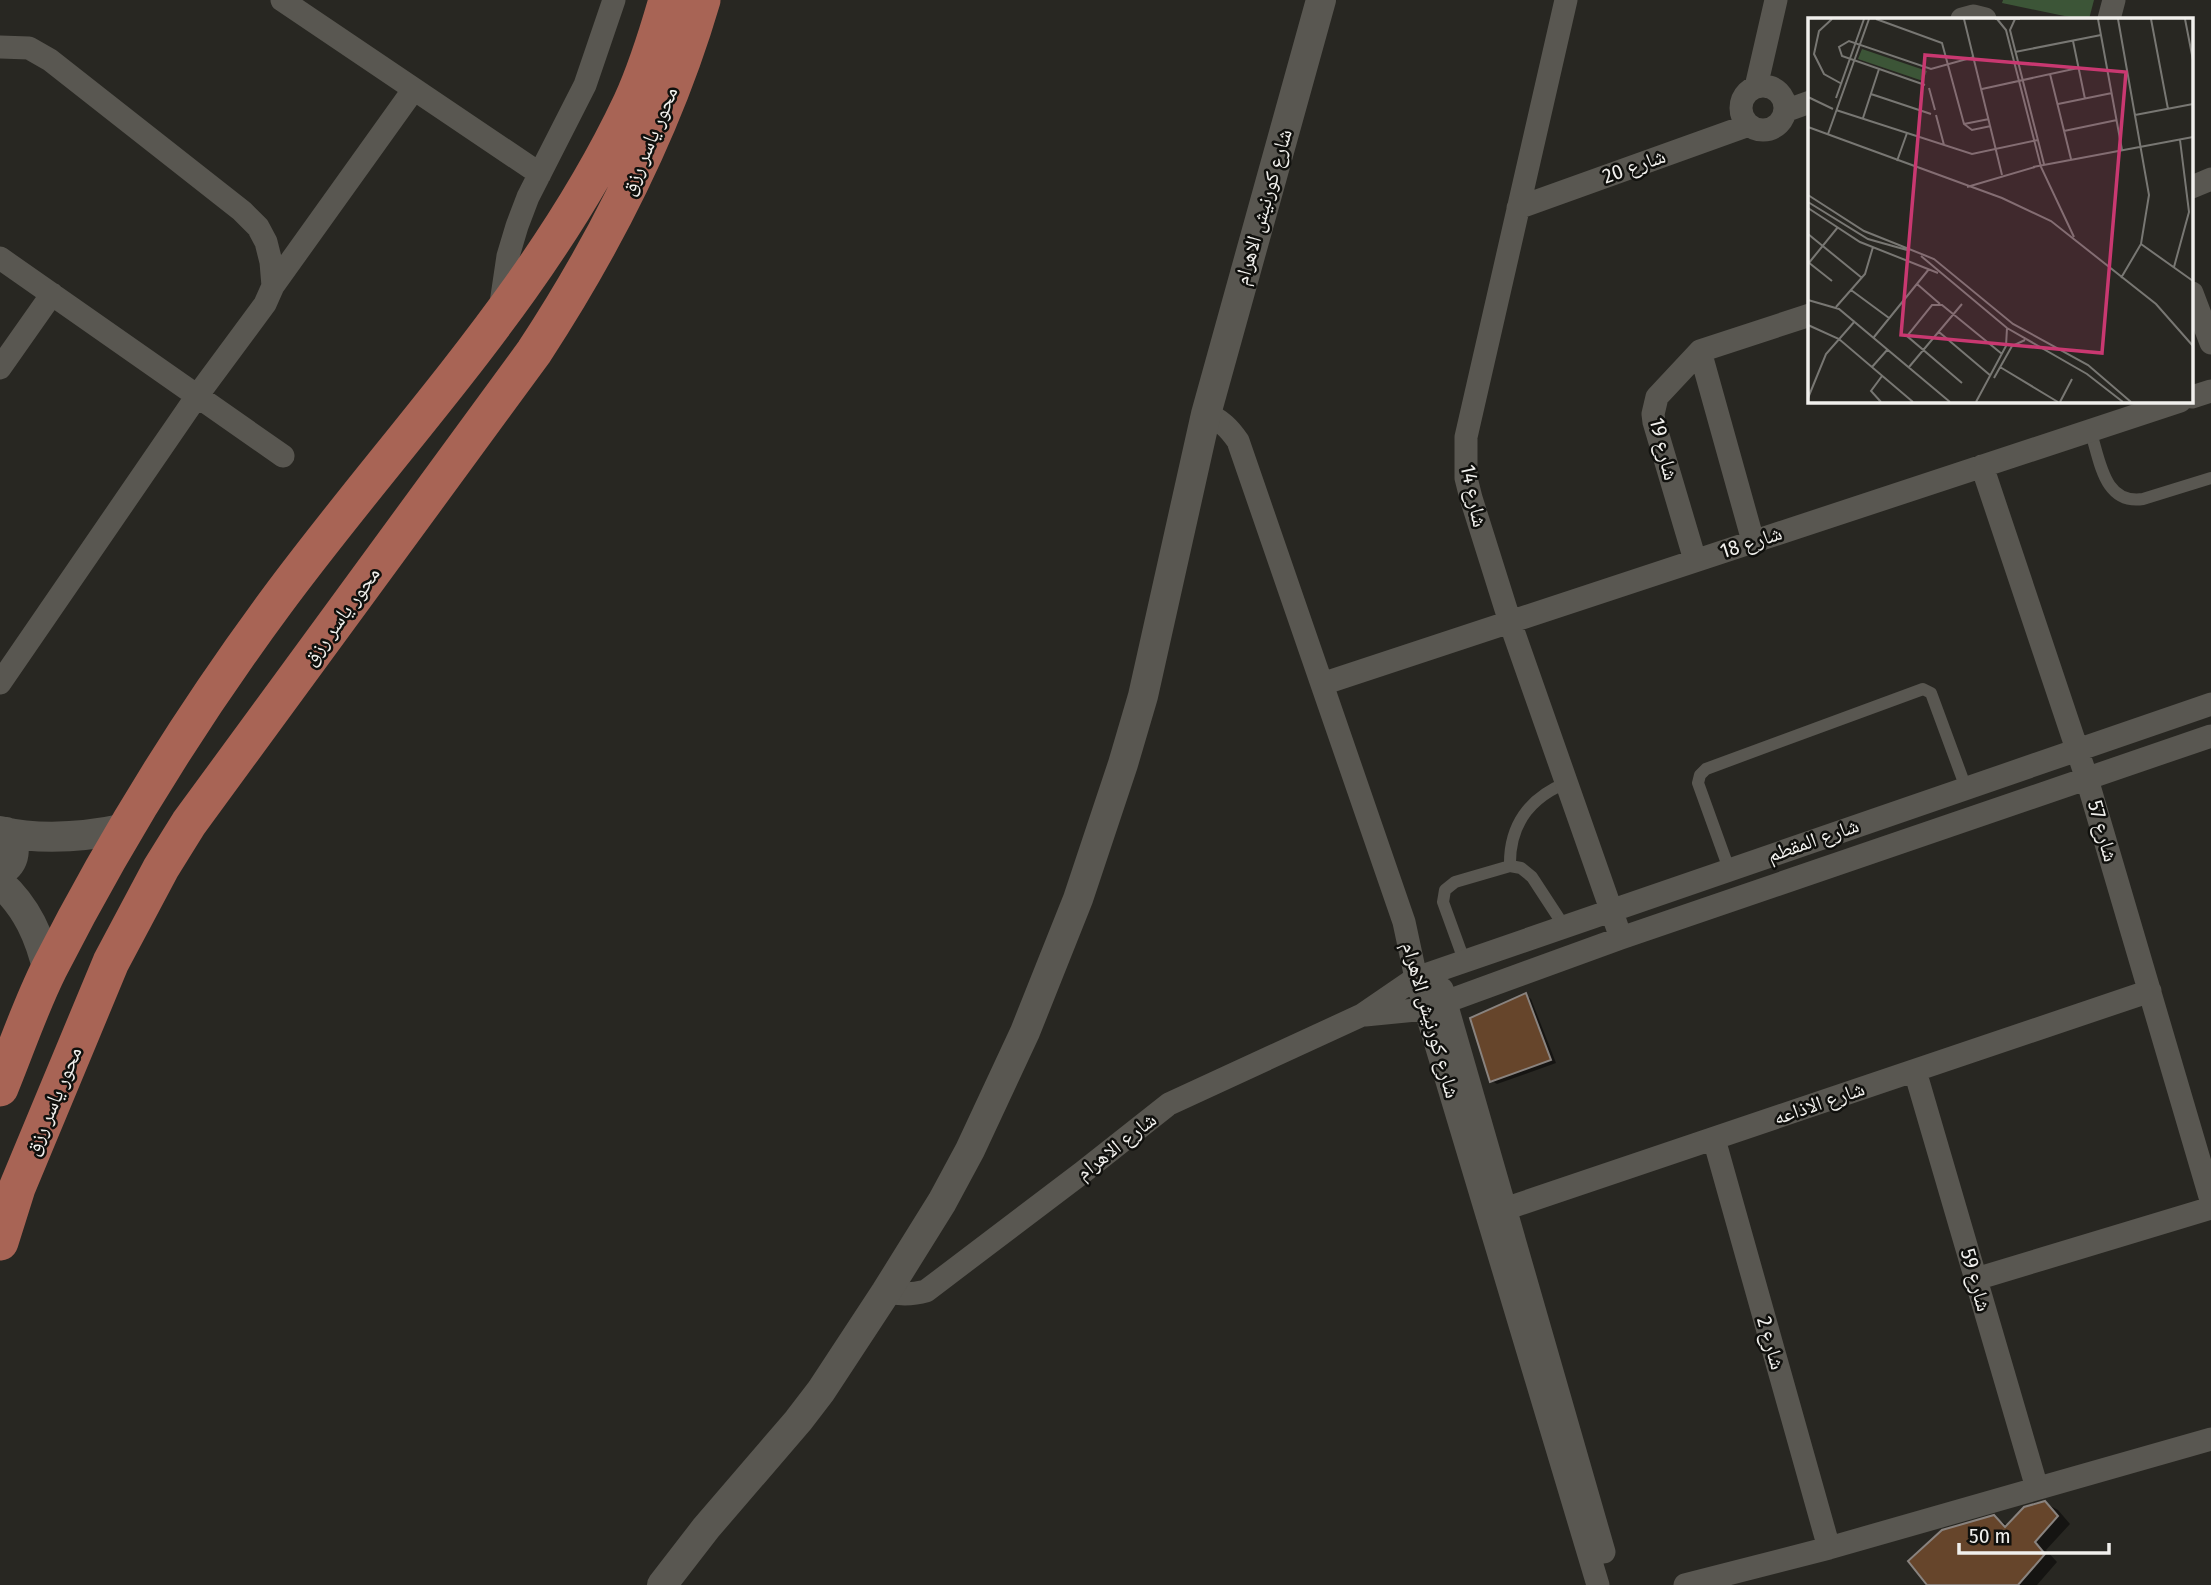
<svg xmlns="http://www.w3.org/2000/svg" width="2211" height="1585" font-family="'Fira Sans Condensed','Noto Naskh Arabic',sans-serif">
  <rect width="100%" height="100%" fill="#282722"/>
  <path fill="#3c5537" d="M2003,0H2094L2089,19H2079L2002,3Z"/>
  <path fill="#0007" d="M1525,995L1531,999L1556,1063L1497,1084L1492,1081Z
    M2045,1503L2058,1510L2070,1524L2046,1550L2057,1562L2037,1585H1929L1994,1517L2009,1526Z"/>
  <path fill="#66452b" stroke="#89837f" stroke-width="2" d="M1526,993L1551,1060L1490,1082L1470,1018Z
    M2045,1501L2058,1516L2035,1542L2045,1554L2018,1585H1927L1908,1561L1942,1530L1994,1515L2005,1527L2024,1507Z"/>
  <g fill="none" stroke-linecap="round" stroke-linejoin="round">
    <path stroke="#595751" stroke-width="12" d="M2090,430C2100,459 2103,505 2143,499L2211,478
      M1510,866C1509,826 1529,798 1566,783
      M1729,869L1698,783L1700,775L1706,769L1923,689L1931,693L1966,788
      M1464,960L1443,902L1445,890L1455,882L1510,866L1521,868L1532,877L1564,926"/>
    <path stroke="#595751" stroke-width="23" d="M282,0L540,174
      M1566,0L1466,437V478L1471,498L1510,622L1621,938
      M1962,19L1973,16L1985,19
      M2109,19L2114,0
      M0,47L29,48L50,60L242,211L258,227L266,242L271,262L273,286L265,304L197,396L0,683
      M1741 108a22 22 0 1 1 44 0a22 22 0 1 1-44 0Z
      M1756,87L1776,0
      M1785,111L1810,102
      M2192,187L2211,179
      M1518,208L1749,125
      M0,258L283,456
      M273,286L414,89
      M2192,293L2211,343
      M500,310L508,256L517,226L528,197L585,85L614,0
      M1700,351L1753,541
      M0,368L52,294
      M2192,397L2211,391
      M1206,414C1221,420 1229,428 1238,441L1404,922L1416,978L1598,1585
      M1982,466L2087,779L2211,1200
      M1695,560L1654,422L1653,414L1657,397L1700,351L1810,315
      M1322,684L2180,401
      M1442,989L1604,1552
      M1365,1015L1426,1009L1621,938L2211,736
      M1915,1071L2037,1488
      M1714,1139L1829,1548
      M1487,1215L2150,991
      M1976,1279L2211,1208
      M886,1292C901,1295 912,1295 926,1291L1083,1172L1169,1104L1362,1015L1416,978L2211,704
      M1685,1585L1829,1548L2211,1439"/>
    <path stroke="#595751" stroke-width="30" d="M0,831C42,841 85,837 127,828
      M0,872C16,863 18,846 6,832
      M0,883C27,907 40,937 48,972
      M662,1585L706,1528L798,1421L821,1391L886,1292L942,1202L970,1150L1025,1032L1078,899L1123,764L1143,696L1206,414L1321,0"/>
    <path stroke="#a86455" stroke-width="37" d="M0,1088C16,1049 30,1007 49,969C114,841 191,717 276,602C397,438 543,290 631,103C646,70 657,35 667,0
      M0,1242L17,1188L111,962L161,868L189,823L534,352C606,242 665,126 702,0"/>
  </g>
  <g text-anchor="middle" stroke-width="5" stroke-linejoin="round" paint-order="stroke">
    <g font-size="21" fill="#f1f0ed" stroke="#10100d">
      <text transform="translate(649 141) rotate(-67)" y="7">محور ياسر رزق</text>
      <text transform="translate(1634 166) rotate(-20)" y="7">شارع 20</text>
      <text transform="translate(1263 207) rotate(-74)" y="7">شارع كورنيش الاهرام</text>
      <text transform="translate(1664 449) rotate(76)" y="7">شارع 19</text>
      <text transform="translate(1474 496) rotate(78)" y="7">شارع 14</text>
      <text transform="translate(1751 542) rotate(-18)" y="7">شارع 18</text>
      <text transform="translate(341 616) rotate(-54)" y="7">محور ياسر رزق</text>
      <text transform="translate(2103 831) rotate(74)" y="7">شارع 57</text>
      <text transform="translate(1813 840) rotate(-19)" y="7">شارع المقطم</text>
      <text transform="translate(1431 1020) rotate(74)" y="7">شارع كورنيش الاهرام</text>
      <text transform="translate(53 1101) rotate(-67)" y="7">محور ياسر رزق</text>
      <text transform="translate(1819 1103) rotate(-19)" y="7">شارع الاذاعه</text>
      <text transform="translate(1116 1146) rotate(-38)" y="7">شارع الاهرام</text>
      <text transform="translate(1976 1280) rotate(74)" y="7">شارع 59</text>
      <text transform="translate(1771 1343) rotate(74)" y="7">شارع 2</text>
    </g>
  </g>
  <g transform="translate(1808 18)">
    <rect width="385" height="385" fill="#282722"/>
    <path d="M54,31L119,53L115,63L50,41Z" fill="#3c5537"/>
    <path fill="none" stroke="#787773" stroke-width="2" d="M24,1L11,13L6,36L16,56L34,66M68,1L134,25L156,106L164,112L183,108M156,1L194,157M187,1H212M189,1L198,12L233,149L266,219M207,1L202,12L236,146M290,1L314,132M310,1L341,177L333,226L313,260M343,1L360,91M377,1L385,42M265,23L277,81M207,34L293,17M242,56L263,141M117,67L34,38L31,29L41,23L123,51L166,39M121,70L127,92M174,71L270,50M63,76L123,96M0,79L25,91M28,80L56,1M250,86L304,75M28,92L164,136L230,122M128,97L136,127M327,97L385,86M55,100L71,51M156,106L181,101M0,109L194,180L243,203L348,286L385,328M256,113L309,102M20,116L61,1M89,143L99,115M225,149L385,119M159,169L227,149M0,177L56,213L126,241L205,306L280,347L323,384M0,184L60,221L99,232M0,190L52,224L130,255M0,216L54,260M333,226L385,263M113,238L199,310L279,356L315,384M0,244L24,263M0,246L30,209M366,249L381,194L372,122M109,266L132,286M43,272L81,300M0,282L31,291L142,384M28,289L57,256L65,229M0,307L31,321L105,384M131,314L183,358M66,319L121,251M64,349L80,331M101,349L154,286M192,349L250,384M186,360L204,328L217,322M154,365L99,318L124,287H134L194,336M0,380L18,336L47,303M73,384L63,373L74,358M168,384L198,328L199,310M252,384L264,361"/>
    <path fill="#c93871" fill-opacity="0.15" stroke="#c93871" stroke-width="3.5" d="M117,37L318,54L294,335L93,317Z"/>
    <rect width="385" height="385" fill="none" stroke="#f1f0ed" stroke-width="3.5"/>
  </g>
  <path d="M1959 1543v10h150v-10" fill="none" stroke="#f1f0ed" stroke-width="3.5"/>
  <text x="1969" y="1543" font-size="21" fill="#f1f0ed" stroke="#10100d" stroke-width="5" paint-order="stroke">50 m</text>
</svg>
